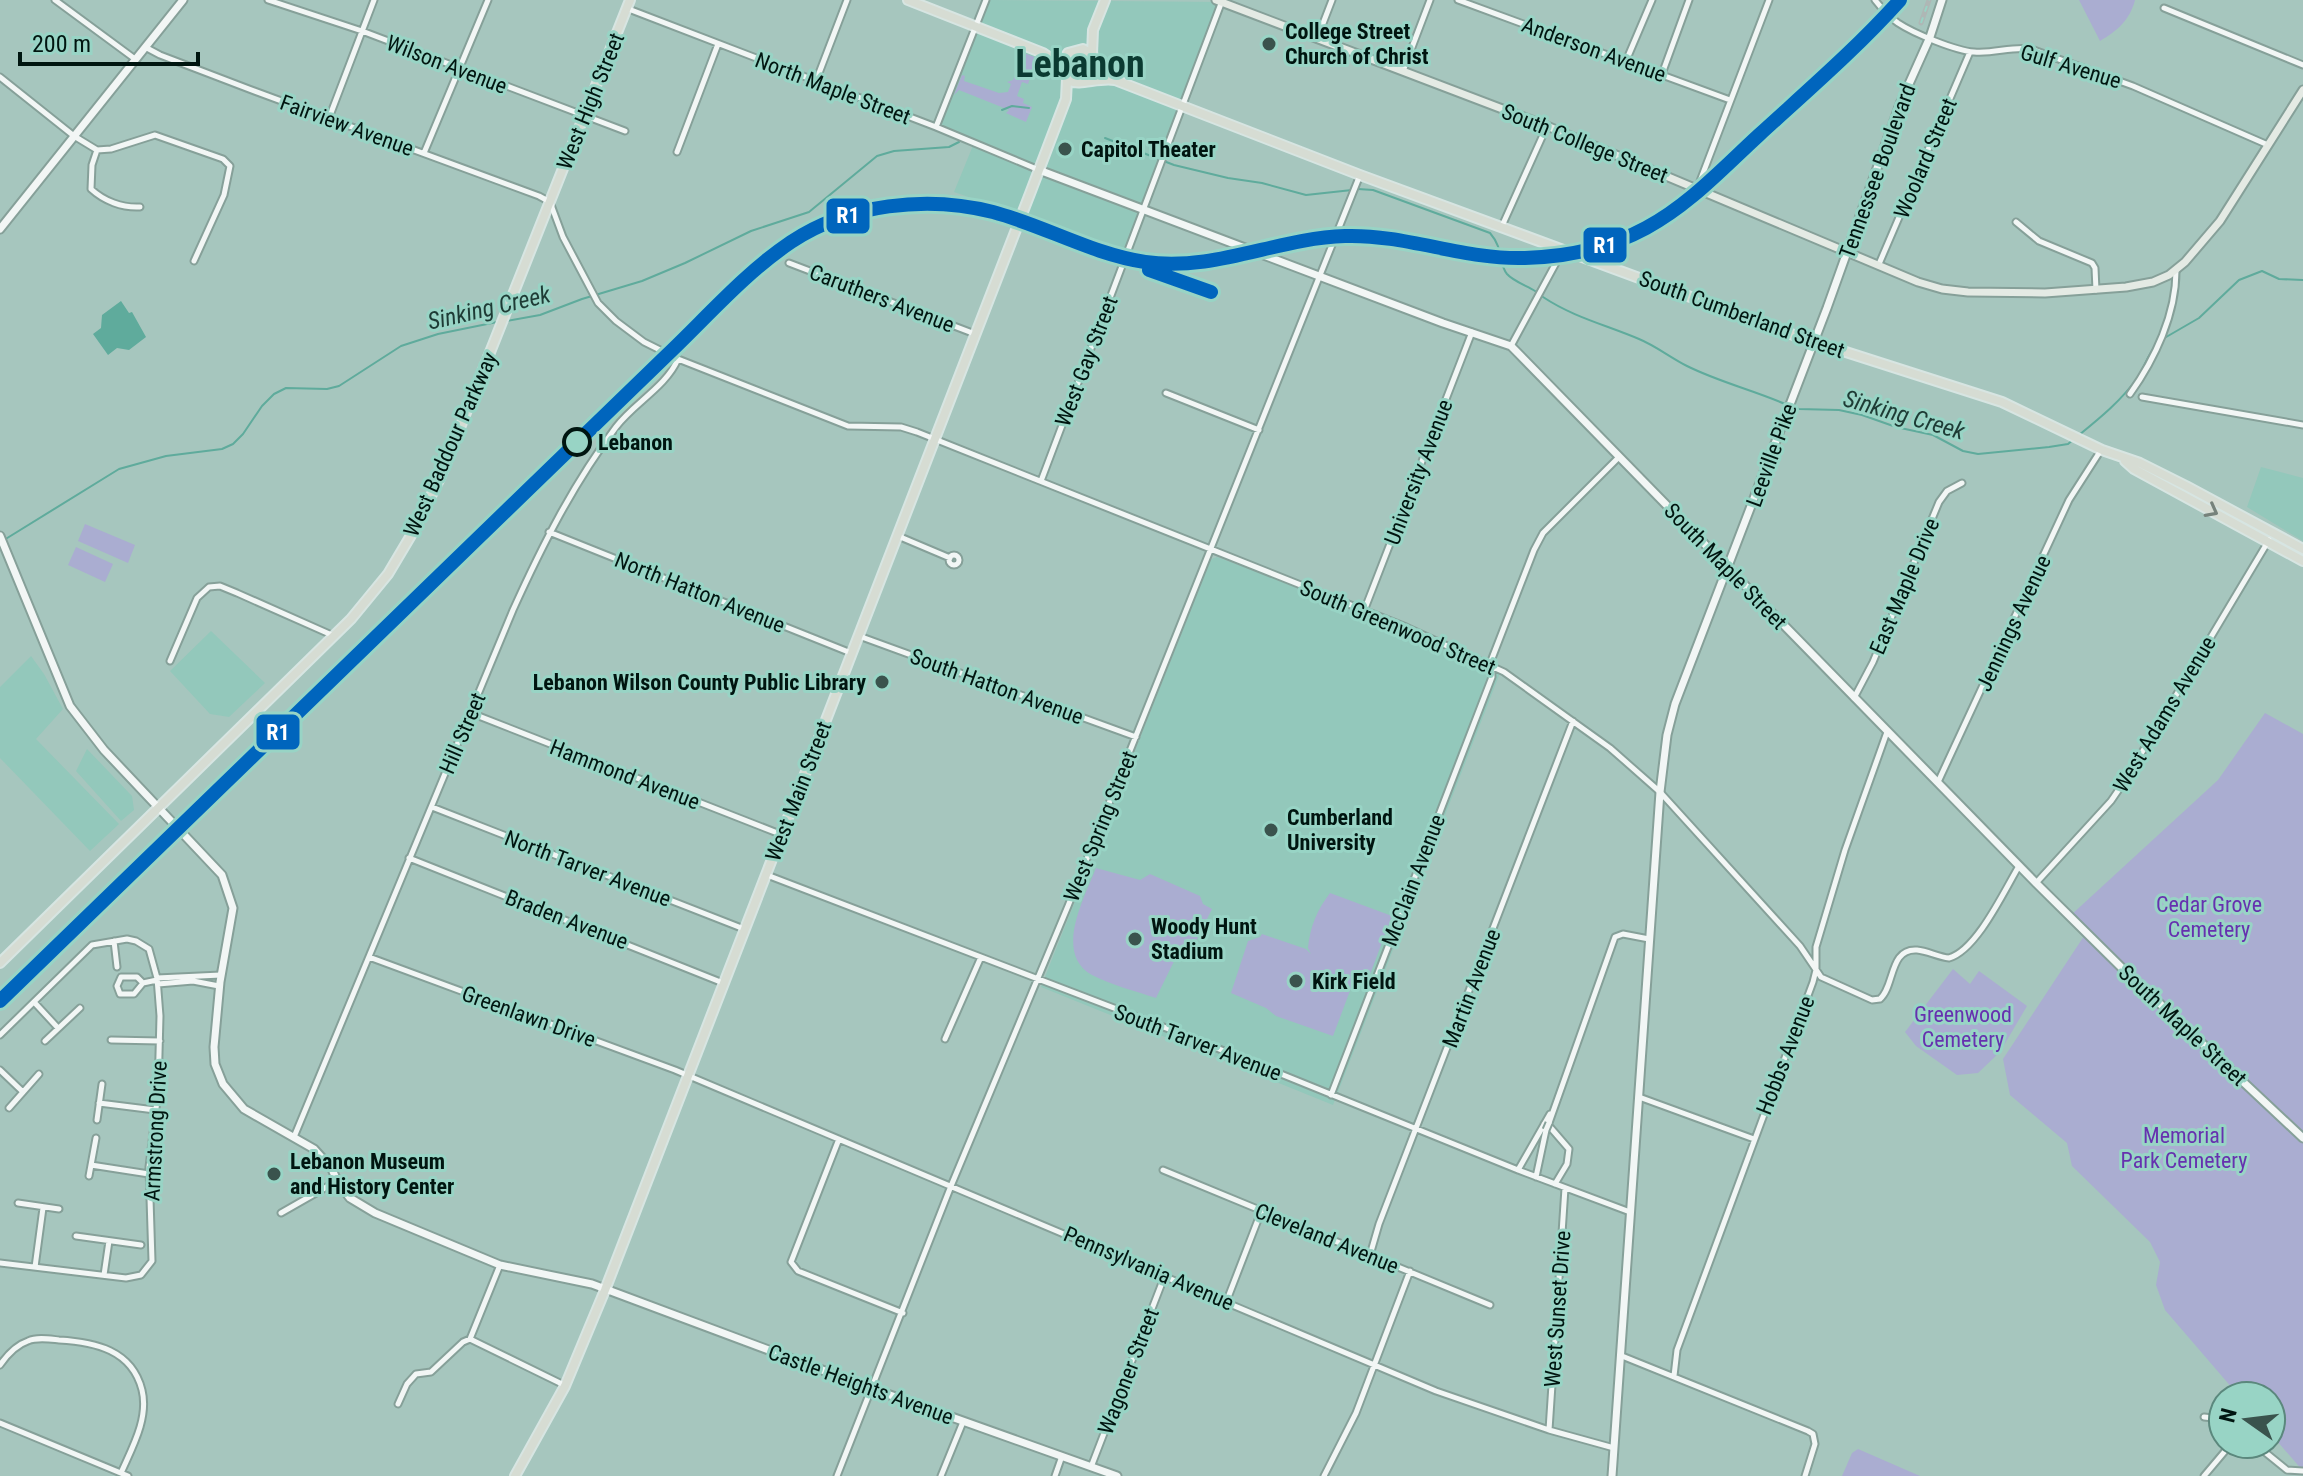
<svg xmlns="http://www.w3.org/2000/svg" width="2303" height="1476" font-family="'Roboto Condensed',sans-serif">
  <rect width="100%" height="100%" fill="#a6c6be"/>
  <path fill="#93c8bb" d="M987,0L1222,2L1127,253L954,192L974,143L936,127Z
    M2261,467L2303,478V541L2247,507Z
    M1217,557L1406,627L1500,673L1333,1105L1041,987L1211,559Z
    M211,631L265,683L229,717L210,714L170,671Z
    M31,656L44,674L63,709L36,739L119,824L90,851L0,758V687Z
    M87,749L132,796L134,810L121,821L76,771Z"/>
  <path fill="#aaadd1" d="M2079,0H2135C2130,20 2117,31 2100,41Z
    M1016,50L1037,58L1028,84L1022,82L1017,96L1024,99L1023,103L1032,107L1026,122L1006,113L1009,110L959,90L954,95L962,75L965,76L964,81L999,93L1008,92L1011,84L1007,82L1013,80L1023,56Z
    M85,524L135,545L128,563L78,541Z
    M76,547L113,564L105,582L68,565Z
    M2265,713L2303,734V1471L2271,1434V1396H2239L2165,1310L2156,1285L2160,1262L2150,1242L2072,1166L2067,1143L2010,1095L2003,1059L2086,933L2070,916L2218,780Z
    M1096,868L1140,880L1150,874L1200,896L1203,904L1212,909L1190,953L1180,949L1156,998C1135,991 1111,985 1092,975C1053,953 1085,897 1096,868Z
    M1330,893L1392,916L1369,977L1357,972L1333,1036L1276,1016L1266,1008L1231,993L1248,941L1260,937L1262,934L1306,949L1311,954L1308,948C1310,927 1317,910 1330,893Z
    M1953,969L1970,984L1979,971L2027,1006L2000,1052L1978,1073L1957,1075L1916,1046L1905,1032Z
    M1858,1449L1920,1476H1842L1852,1453Z"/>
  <path fill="#5fab9c" d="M121,301L129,313L132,312L146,337L129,350L117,348L108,355L93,334L101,328L102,315Z"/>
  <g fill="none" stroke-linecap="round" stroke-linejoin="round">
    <path stroke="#5fab9c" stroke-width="2" d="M1002,110L1012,106L1029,108
      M1105,138L1174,165L1228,178L1262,183L1306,195L1352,190
      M1358,189L1373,190L1490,233C1504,249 1498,263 1507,274C1513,281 1527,286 1535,291
      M1543,297C1573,317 1606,325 1639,339C1656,346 1671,358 1687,366C1719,382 1753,390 1785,404
      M507,321L540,315L582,299L642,281L685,263L751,231L809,212L877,156L894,151L949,147L959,142
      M2161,340L2199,318L2239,280L2262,271L2279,279L2303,280
      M1791,406L1799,409L1839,410L1862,415L1896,427L1933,435L1963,451L1978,454L2049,447L2068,444L2074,439
      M2079,435C2100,418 2122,400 2138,377C2145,366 2148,354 2157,344
      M4,540L119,469L166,456L222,449L233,444L243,434L262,406L274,394L286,388L327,389L339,386L401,346L438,334L497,322"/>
    <g stroke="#86a099" stroke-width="9">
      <path id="minor" d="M55,0L135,59
        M268,0L362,31L625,131
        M1458,0L1730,100
        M1875,0C1882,9 1888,16 1898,23C1913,33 1956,51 1974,52C1994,54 2011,46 2031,49L2133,86L2268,145
        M626,8L936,127L1039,170
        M2164,8L2303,65
        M1317,39L1332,0
        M145,47L160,55L249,89L539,196L550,202L563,237L598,303L616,321L644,342L678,359L848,426L901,427L917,432L1406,627L1504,672L1610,748L1660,792L1800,946L1821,977L1872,1000L1880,999C1895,986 1889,948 1917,950C1928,951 1938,957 1949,958C1977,950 2004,891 2019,866
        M1626,61L1652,0
        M1403,71L1430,0
        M1662,74L1689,0
        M0,77L74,136L97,150L111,149L155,135L223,159L230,166L224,195L194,261
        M816,81L847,0
        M329,118L374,0
        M936,127L986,0
        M97,150L92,165L91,189C104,201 122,208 140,207
        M677,152L718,44
        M424,153L488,0
        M1697,189L1769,0
        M2016,222L2039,241L2092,263L2095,268L2096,290
        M1502,226L1547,126
        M789,263L975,334
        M1879,264L1970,52
        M1511,346L1563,250
        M1166,393L1259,430
        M2130,394C2155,359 2176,314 2176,271
        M2142,397L2303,425
        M1041,481L1222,1
        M549,532L851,653
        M898,536L950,558
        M949 560a5 5 0 1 1 10 0a5 5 0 1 1-10 0Z
        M1364,611L1472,332
        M859,636L1136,737
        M170,661L197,598L209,587L220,586L237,593L334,636
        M1854,698L1873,662L1939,502L1947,491L1962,483
        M471,713L780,834
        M1938,782L2069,500L2101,450
        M432,807L744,929
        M409,858L723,983
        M767,875L1187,1036L1518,1170L1630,1212
        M2036,883L2111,801L2126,779L2269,540
        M114,941L117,967
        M369,957L675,1070L1436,1391L1549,1430L1614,1448
        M157,978L221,975
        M143,983L137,977H121L117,986L120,994H134L143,983L157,980
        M158,984L193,981L219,986
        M34,1002L58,1028
        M0,1035L92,945L127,939L136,941L149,949L157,978L160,1016L158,1092L149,1167L152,1261L141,1275L126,1278L0,1263
        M945,1039L981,957
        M111,1040L160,1041
        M45,1041L80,1008
        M0,1070L23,1092
        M1331,1095L1492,677L1491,661L1534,550L1543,533L1619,457
        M1639,1097L1754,1139
        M99,1103L155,1110
        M9,1108L39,1074
        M97,1120L102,1084
        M1549,1123L1615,937L1623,934L1649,939
        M1544,1124L1550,1127L1569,1149L1567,1164L1555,1184
        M294,1137L513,610C542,546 573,484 616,427C634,403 666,387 678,359
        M839,1139L791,1262L798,1271L903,1313
        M91,1165L149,1174
        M1163,1170L1490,1305
        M1518,1170L1550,1114
        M89,1176L96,1138
        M1536,1177L1546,1130
        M18,1203L59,1209
        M281,1213L337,1181
        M76,1236L141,1245
        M1370,1255L1379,1224L1573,721
        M35,1267L43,1208
        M104,1275L109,1241
        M1227,1300L1261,1212
        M470,1339L564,1385
        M1622,1356L1808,1431L1813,1434L1815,1444L1805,1476
        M0,1365C7,1355 16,1345 28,1341C37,1337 49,1339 59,1340C95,1342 132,1350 142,1390C149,1418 132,1448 121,1473
        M1674,1376L1677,1350L1813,982L1816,970V947L1845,850L1887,732
        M398,1404L407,1384L416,1374L431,1372L463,1342L470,1339L500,1265
        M2204,1417L2223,1419
        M0,1423L128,1476
        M1549,1430L1565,1188
        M2255,1444L2287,1470
        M1091,1467L1165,1275
        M2287,1470L2303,1471
        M837,1476L951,1186L1068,906L1360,175
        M941,1476L963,1422
        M1055,1476L1062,1456
        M1324,1476L1356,1413L1410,1271
        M2204,1476L2231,1444"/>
    </g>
    <g stroke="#86a099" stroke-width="11">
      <path id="tertiary" d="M1039,170L1443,323L1511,346L2036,883L2125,971L2303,1138
        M0,229L183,0
        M0,536L70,706L104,750L222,875L233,908L220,982L214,1047L215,1064L223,1084L244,1109L314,1149L332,1169L337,1181L350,1198L375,1213L500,1265L592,1284L873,1389L1117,1476
        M1612,1476L1660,792L1667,735L1675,704L1827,308L1900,104L1930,37L1942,0"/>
    </g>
    <g stroke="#86a099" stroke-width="11">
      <path id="secondary" d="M1216,0L1547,126L1918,282L1942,289L1968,292L2045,293L2126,287L2153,282L2169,275L2185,262L2220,221L2303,90"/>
    </g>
    <g stroke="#d7e5e2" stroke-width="12">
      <path id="primary" d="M908,0L1043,53C1049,57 1054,60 1059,65C1063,71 1064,77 1070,81C1080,86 1099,77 1115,80L1360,175L1799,337L2002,402L2102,450L2140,463L2186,486L2303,549
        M1092,54L1093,30L1105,0
        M1062,69L1063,60L1068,53L1083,49L1092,54L1100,67L1115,80
        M2125,461L2134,469L2303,561
        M0,963L351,619L388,574L413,532L440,478L630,0
        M515,1476L565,1386L605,1290L1031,191L1066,99L1067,79"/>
    </g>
    <use href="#minor" stroke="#f2f6f5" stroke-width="5"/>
    <use href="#tertiary" stroke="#f2f6f5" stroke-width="7"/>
    <use href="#secondary" stroke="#e4eae4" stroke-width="7"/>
    <use href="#primary" stroke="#d6dcd3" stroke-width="8"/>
    <g stroke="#aeb7b5" stroke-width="5">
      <path id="rail" d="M1921,23L1929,0
        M1149,270L1211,292
        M610,410C642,379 674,348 706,318C755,271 794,230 863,212C910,199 962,201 1008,217C1050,231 1090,251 1134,260C1211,275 1270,239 1345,236C1404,234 1461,258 1520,258C1639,258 1697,192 1778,118C1819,79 1862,42 1900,0"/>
    </g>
    <use href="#rail" stroke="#98d4c5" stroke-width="2" stroke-dasharray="6" stroke-linecap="butt"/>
    <g stroke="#86a099" stroke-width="9" stroke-linecap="butt">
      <path id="minor-bridge" d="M1546,1130L1549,1123"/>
    </g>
    <use href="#minor-bridge" stroke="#f2f6f5" stroke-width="5"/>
    <g stroke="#98d4c5" stroke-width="20">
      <path id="rail-1" d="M1149,270L1211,292
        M0,1001L667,355C707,317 745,273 791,242C848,204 927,195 993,212C1045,226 1092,254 1145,262C1215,272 1277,238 1345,236C1406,234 1464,260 1525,258C1567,257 1609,248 1646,228C1689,205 1723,168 1759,135C1807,91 1857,48 1900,0"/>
    </g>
    <use href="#rail-1" stroke="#0065bd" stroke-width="14"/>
  </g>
  <defs><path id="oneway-chevron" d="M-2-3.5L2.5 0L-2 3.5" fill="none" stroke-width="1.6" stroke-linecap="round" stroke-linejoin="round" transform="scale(2)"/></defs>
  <use stroke="#76827b" href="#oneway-chevron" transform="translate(2212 511) rotate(28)"/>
  <g fill="#3a534d" stroke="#98d4c5" stroke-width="3">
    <circle cx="1269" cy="44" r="8"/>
    <circle cx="1065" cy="149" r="8"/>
    <circle cx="882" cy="682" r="8"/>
    <circle cx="1271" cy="830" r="8"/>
    <circle cx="1135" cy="939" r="8"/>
    <circle cx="1296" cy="981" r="8"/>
    <circle cx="274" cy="1174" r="8"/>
  </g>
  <circle fill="#98d4c5" stroke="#001510" stroke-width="4" cx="577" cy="442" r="13"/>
  <g text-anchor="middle" stroke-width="6" stroke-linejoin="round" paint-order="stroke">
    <g font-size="22" font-weight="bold" fill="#001510" stroke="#98d4c5" text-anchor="start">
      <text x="1285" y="39">College Street<tspan x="1285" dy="25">Church of Christ</tspan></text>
      <text x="1081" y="157">Capitol Theater</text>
      <text x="866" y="690" text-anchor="end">Lebanon Wilson County Public Library</text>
      <text x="1287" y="825">Cumberland<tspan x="1287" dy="25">University</tspan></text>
      <text x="1151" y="934">Woody Hunt<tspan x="1151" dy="25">Stadium</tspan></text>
      <text x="1312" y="989">Kirk Field</text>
      <text x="290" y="1169">Lebanon Museum<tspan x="290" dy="25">and History Center</tspan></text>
    </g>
    <g font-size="22" fill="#001510" stroke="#98d4c5">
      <text transform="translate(1594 49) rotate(20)" y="8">Anderson Avenue</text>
      <text transform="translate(447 64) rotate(21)" y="8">Wilson Avenue</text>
      <text transform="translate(2071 66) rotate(17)" y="8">Gulf Avenue</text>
      <text transform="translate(833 88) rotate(21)" y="8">North Maple Street</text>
      <text transform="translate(590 101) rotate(-68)" y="8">West High Street</text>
      <text transform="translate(347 125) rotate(20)" y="8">Fairview Avenue</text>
      <text transform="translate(1585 143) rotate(22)" y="8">South College Street</text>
      <text transform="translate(1925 158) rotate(-67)" y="8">Woolard Street</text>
      <text transform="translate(1877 171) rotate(-70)" y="8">Tennessee Boulevard</text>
      <text transform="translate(882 298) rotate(21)" y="8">Caruthers Avenue</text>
      <text transform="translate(1742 314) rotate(20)" y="8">South Cumberland Street</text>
      <text transform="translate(1086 361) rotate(-69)" y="8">West Gay Street</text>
      <text transform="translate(450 444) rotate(-66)" y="8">West Baddour Parkway</text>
      <text transform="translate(1771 455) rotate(-70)" y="8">Leeville Pike</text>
      <text transform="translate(1418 472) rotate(-69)" y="8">University Avenue</text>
      <text transform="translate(1726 566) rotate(46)" y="8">South Maple Street</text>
      <text transform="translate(1904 586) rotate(-67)" y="8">East Maple Drive</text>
      <text transform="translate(700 592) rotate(22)" y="8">North Hatton Avenue</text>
      <text transform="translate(2013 623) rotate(-65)" y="8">Jennings Avenue</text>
      <text transform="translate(1398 627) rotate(23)" y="8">South Greenwood Street</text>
      <text transform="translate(997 686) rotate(20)" y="8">South Hatton Avenue</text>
      <text transform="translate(2164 714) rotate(-59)" y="8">West Adams Avenue</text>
      <text transform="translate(462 733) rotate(-67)" y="8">Hill Street</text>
      <text transform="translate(625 774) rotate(21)" y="8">Hammond Avenue</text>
      <text transform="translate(798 791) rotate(-69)" y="8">West Main Street</text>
      <text transform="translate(1100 826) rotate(-68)" y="8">West Spring Street</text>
      <text transform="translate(588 868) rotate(21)" y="8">North Tarver Avenue</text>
      <text transform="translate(1413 880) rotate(-69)" y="8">McClain Avenue</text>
      <text transform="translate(567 919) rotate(21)" y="8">Braden Avenue</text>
      <text transform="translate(1471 988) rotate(-69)" y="8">Martin Avenue</text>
      <text transform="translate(529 1016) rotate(20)" y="8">Greenlawn Drive</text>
      <text transform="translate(2183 1025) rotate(43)" y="8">South Maple Street</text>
      <text transform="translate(1198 1042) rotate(21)" y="8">South Tarver Avenue</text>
      <text transform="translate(1785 1055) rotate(-69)" y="8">Hobbs Avenue</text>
      <text transform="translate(155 1131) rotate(-87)" y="8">Armstrong Drive</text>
      <text transform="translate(1327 1238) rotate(22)" y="8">Cleveland Avenue</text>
      <text transform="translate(1149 1268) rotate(23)" y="8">Pennsylvania Avenue</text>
      <text transform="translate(1557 1309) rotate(-86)" y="8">West Sunset Drive</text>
      <text transform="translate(1128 1371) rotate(-69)" y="8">Wagoner Street</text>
      <text transform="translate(861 1384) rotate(20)" y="8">Castle Heights Avenue</text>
    </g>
    <g font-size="22" font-weight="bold" fill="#001510" stroke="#98d4c5" text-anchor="start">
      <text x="598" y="450">Lebanon</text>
    </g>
    <g font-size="22" fill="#6631af" stroke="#98d4c5">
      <text x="2209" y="912">Cedar Grove<tspan x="2209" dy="25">Cemetery</tspan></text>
      <text x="1963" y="1022">Greenwood<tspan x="1963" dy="25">Cemetery</tspan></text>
      <text x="2184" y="1143">Memorial<tspan x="2184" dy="25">Park Cemetery</tspan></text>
    </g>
    <g font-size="24" font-style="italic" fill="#1e3b35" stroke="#98d4c5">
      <text transform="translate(489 308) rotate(-13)" y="8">Sinking Creek</text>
      <text transform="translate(1904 415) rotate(16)" y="8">Sinking Creek</text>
    </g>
    <g font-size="38" font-weight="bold" fill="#0b3a31" stroke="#98d4c5">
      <text x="1080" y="77">Lebanon</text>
    </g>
  </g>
  <g stroke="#98d4c5" stroke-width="3">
    <rect x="825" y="197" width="46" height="38" rx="8" fill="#0065bd"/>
    <rect x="1582" y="226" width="46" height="38" rx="8" fill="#0065bd"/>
    <rect x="255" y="713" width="46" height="38" rx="8" fill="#0065bd"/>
  </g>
  <g font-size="22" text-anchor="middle" font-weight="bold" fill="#fff">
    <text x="848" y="223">R1</text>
    <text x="1605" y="253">R1</text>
    <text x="278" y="740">R1</text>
  </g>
  <g transform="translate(2247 1420) rotate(284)"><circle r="38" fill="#98d4c5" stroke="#5b887d" stroke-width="2"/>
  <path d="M0-6L14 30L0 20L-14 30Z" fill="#3a534d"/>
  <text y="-12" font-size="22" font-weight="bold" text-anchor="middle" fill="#001510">N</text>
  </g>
  <path d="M20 52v12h178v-12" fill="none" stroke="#001510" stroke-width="4"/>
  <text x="32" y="52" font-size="24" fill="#001510" stroke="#98d4c5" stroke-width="6" paint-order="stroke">200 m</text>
</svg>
